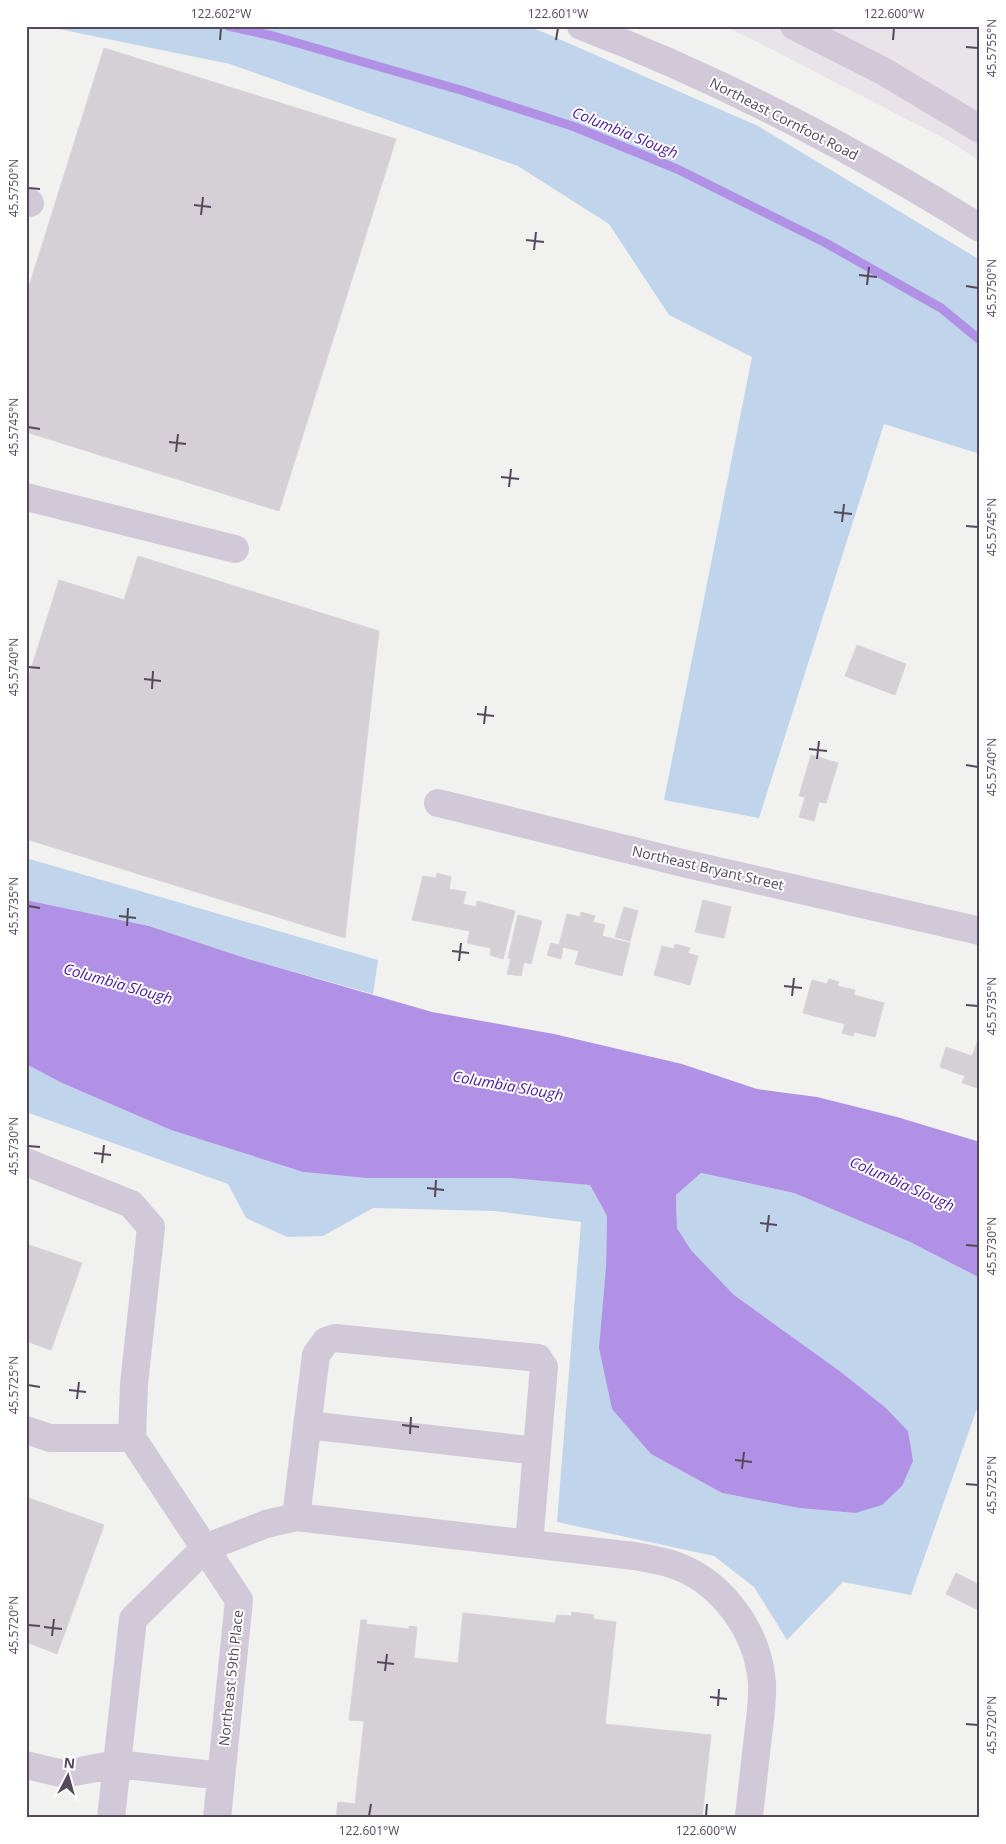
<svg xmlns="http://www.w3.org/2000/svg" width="1006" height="1844" font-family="'Open Sans',sans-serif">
  <rect width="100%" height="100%" fill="#f1f1ef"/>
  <path fill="#e8e4e9" d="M724,26H980V161L949,141L775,51Z"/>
  <path fill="#c0d4eb" d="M44,26H525L543,32L758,126L980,260V454L884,424L759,818L664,800L752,357L669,315L609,224L518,166L230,64Z
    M26,858L378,960L373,994L245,958L149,926L26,900Z
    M26,1064L62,1083L171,1130L303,1172L366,1178H509L590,1185L607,1216L606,1268L651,1454L722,1493L799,1508L855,1513L908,1431L886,1408L841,1372L734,1295L691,1250L677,1228L676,1195L701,1173L794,1193L910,1242L980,1278V1400L911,1595L843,1582L787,1640L754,1587L714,1556L557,1522L581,1222L494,1211L373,1208L323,1236L287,1237L246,1218L228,1184L26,1112Z"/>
  <path fill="#b191e5" d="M26,900L149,926L245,958L432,1012L554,1034L682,1064L757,1089L817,1097L897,1117L980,1142V1278L910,1242L794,1193L701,1173L676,1195L677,1228L691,1250L734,1295L841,1372L886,1408L908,1431L913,1461L902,1486L882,1505L855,1513L799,1508L722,1493L651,1454L612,1409L599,1348L606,1268L607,1216L590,1185L509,1178H366L303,1172L171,1130L62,1083L26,1064Z"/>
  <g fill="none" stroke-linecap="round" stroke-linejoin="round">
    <path stroke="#b191e5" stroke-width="9" d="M228,26L273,36L464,91L575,127L677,169L824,242L941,308L980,340"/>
  </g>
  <path fill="#d5cfd6" stroke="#d9d3da" d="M104,48L396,139L279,511L26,432V296Z
    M138,556L379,631L345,938L26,839V685L59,580L124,600Z
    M857,645L906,664L895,695L845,676Z
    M811,755L838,763L826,803L819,802L814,821L799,817L805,797L799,796Z
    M437,873L451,877L449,889L466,892L463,904L476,907L477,901L515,911L503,959L490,955L491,948L467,943L470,931L412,920L423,876L436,878Z
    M703,900L731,907L724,938L695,932Z
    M624,907L638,911L630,941L615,937Z
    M581,912L595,916L593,922L605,925L602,936L630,943L622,976L575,964L579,951L563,947L561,959L547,955L551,943L559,945L567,914L580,917Z
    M518,915L542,921L531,964L524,962L521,976L507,974L511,959L508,958Z
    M675,944L690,948L688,953L698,956L690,985L654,975L662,946L674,949Z
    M829,979L839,982L837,986L855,990L854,995L884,1003L875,1037L854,1032L853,1036L842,1033L845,1024L803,1013L812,980L827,984Z
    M980,1035V1089L962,1083L965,1076L940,1067L946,1047L972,1056Z
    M26,1244L82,1263L51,1350L26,1341Z
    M26,1497L104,1525L57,1654L26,1642Z
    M956,1573L980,1585V1611L946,1594Z
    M572,1612L594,1615L593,1619L616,1622L605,1724L711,1735L702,1818H336L338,1802L355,1804L364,1721L349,1720L361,1620H367L366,1624L409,1629V1626L417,1627L414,1658L458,1663L463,1613L555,1623L557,1615L571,1616Z"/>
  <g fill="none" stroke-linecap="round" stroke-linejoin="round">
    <path stroke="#d2c9d8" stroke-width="28" d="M581,26C720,79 853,149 980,228
      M794,26L883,71L980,129
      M26,202L30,203
      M26,497L235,549
      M438,803L687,864L980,931
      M26,1162L131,1204L151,1227L134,1384L132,1438H50L26,1430
      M307,1425L537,1451
      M132,1438L239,1600L217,1818
      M296,1517L316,1355L326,1341L335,1338L538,1358L544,1367L529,1544
      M26,1765L64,1774L117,1764L221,1776
      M111,1818L133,1619L205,1548L266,1524L296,1517L634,1556C646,1558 657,1560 668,1563C720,1578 758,1630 762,1683C763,1700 760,1718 758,1736C755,1763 752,1789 749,1816"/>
  </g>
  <path fill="none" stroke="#54485b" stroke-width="2" d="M220,40L221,28M556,40L558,28M893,40L894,28M966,47L978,48M28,188L40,189M194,205L211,207M201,215L203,197M526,240L544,242M534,250L536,232M859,275L877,277M867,285L869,267M966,286L978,288M28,427L40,429M169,442L186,444M176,452L178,434M501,477L519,479M509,487L511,469M834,512L852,514M842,522L844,504M966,526L978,527M28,667L40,668M144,679L161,681M152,689L153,671M477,714L494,716M484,724L486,706M809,749L827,751M817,759L819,741M966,765L978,767M28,906L40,908M119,916L136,918M127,926L128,908M452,951L469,953M459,961L461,943M784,986L802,988M792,996L794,978M966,1005L978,1006M28,1146L40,1147M94,1153L111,1155M102,1163L104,1145M427,1188L444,1190M435,1197L436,1180M760,1223L777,1225M767,1232L769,1215M966,1245L978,1246M28,1385L40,1387M69,1390L86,1392M77,1399L79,1382M402,1425L419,1427M410,1434L411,1417M735,1460L752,1462M742,1469L744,1452M966,1484L978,1485M28,1625L40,1626M44,1627L62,1629M52,1636L54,1619M377,1662L394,1664M385,1671L387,1654M710,1697L727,1699M718,1706L719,1689M966,1724L978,1725M369,1816L371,1804M706,1816L707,1804"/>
  <g text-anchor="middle" stroke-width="4" stroke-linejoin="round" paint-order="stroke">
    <g font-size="14" fill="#54485b" stroke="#fff">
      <text transform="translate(784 119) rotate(27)" y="5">Northeast Cornfoot Road</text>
      <text transform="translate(708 868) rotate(13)" y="5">Northeast Bryant Street</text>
      <text transform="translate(231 1678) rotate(-84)" y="5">Northeast 59th Place</text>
    </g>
    <g font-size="15" font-style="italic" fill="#4a179f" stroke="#fff">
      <text transform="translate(625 133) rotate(22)" y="5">Columbia Slough</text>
      <text transform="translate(118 984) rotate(16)" y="5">Columbia Slough</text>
      <text transform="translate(508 1086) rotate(10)" y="5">Columbia Slough</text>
      <text transform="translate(902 1184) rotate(24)" y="5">Columbia Slough</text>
    </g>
  </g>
  <rect width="1006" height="1844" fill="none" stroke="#ffffff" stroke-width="55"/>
  <g transform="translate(68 1776) rotate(6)" stroke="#ffffff" stroke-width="4" paint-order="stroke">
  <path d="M0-4L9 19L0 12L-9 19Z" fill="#54485b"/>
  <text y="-8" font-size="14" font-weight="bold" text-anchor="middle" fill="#54485b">N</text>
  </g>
  <rect x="28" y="28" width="950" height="1788" fill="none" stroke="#54485b" stroke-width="2"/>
  <g font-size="12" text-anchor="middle" fill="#54485b">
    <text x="221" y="18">122.602°W</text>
    <text x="558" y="18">122.601°W</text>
    <text x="894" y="18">122.600°W</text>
    <text transform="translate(992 48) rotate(-90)" y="4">45.5755°N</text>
    <text transform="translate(14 188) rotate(-90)" y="4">45.5750°N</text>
    <text transform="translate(992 288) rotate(-90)" y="4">45.5750°N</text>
    <text transform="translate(14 427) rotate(-90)" y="4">45.5745°N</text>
    <text transform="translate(992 527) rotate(-90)" y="4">45.5745°N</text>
    <text transform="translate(14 667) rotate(-90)" y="4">45.5740°N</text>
    <text transform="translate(992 767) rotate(-90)" y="4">45.5740°N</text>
    <text transform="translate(14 906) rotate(-90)" y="4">45.5735°N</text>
    <text transform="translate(992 1006) rotate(-90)" y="4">45.5735°N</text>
    <text transform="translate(14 1146) rotate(-90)" y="4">45.5730°N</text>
    <text transform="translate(992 1246) rotate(-90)" y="4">45.5730°N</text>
    <text transform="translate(14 1385) rotate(-90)" y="4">45.5725°N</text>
    <text transform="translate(992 1485) rotate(-90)" y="4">45.5725°N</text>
    <text transform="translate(14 1625) rotate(-90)" y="4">45.5720°N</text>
    <text transform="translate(992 1725) rotate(-90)" y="4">45.5720°N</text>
    <text x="369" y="1835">122.601°W</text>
    <text x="706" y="1835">122.600°W</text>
  </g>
</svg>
